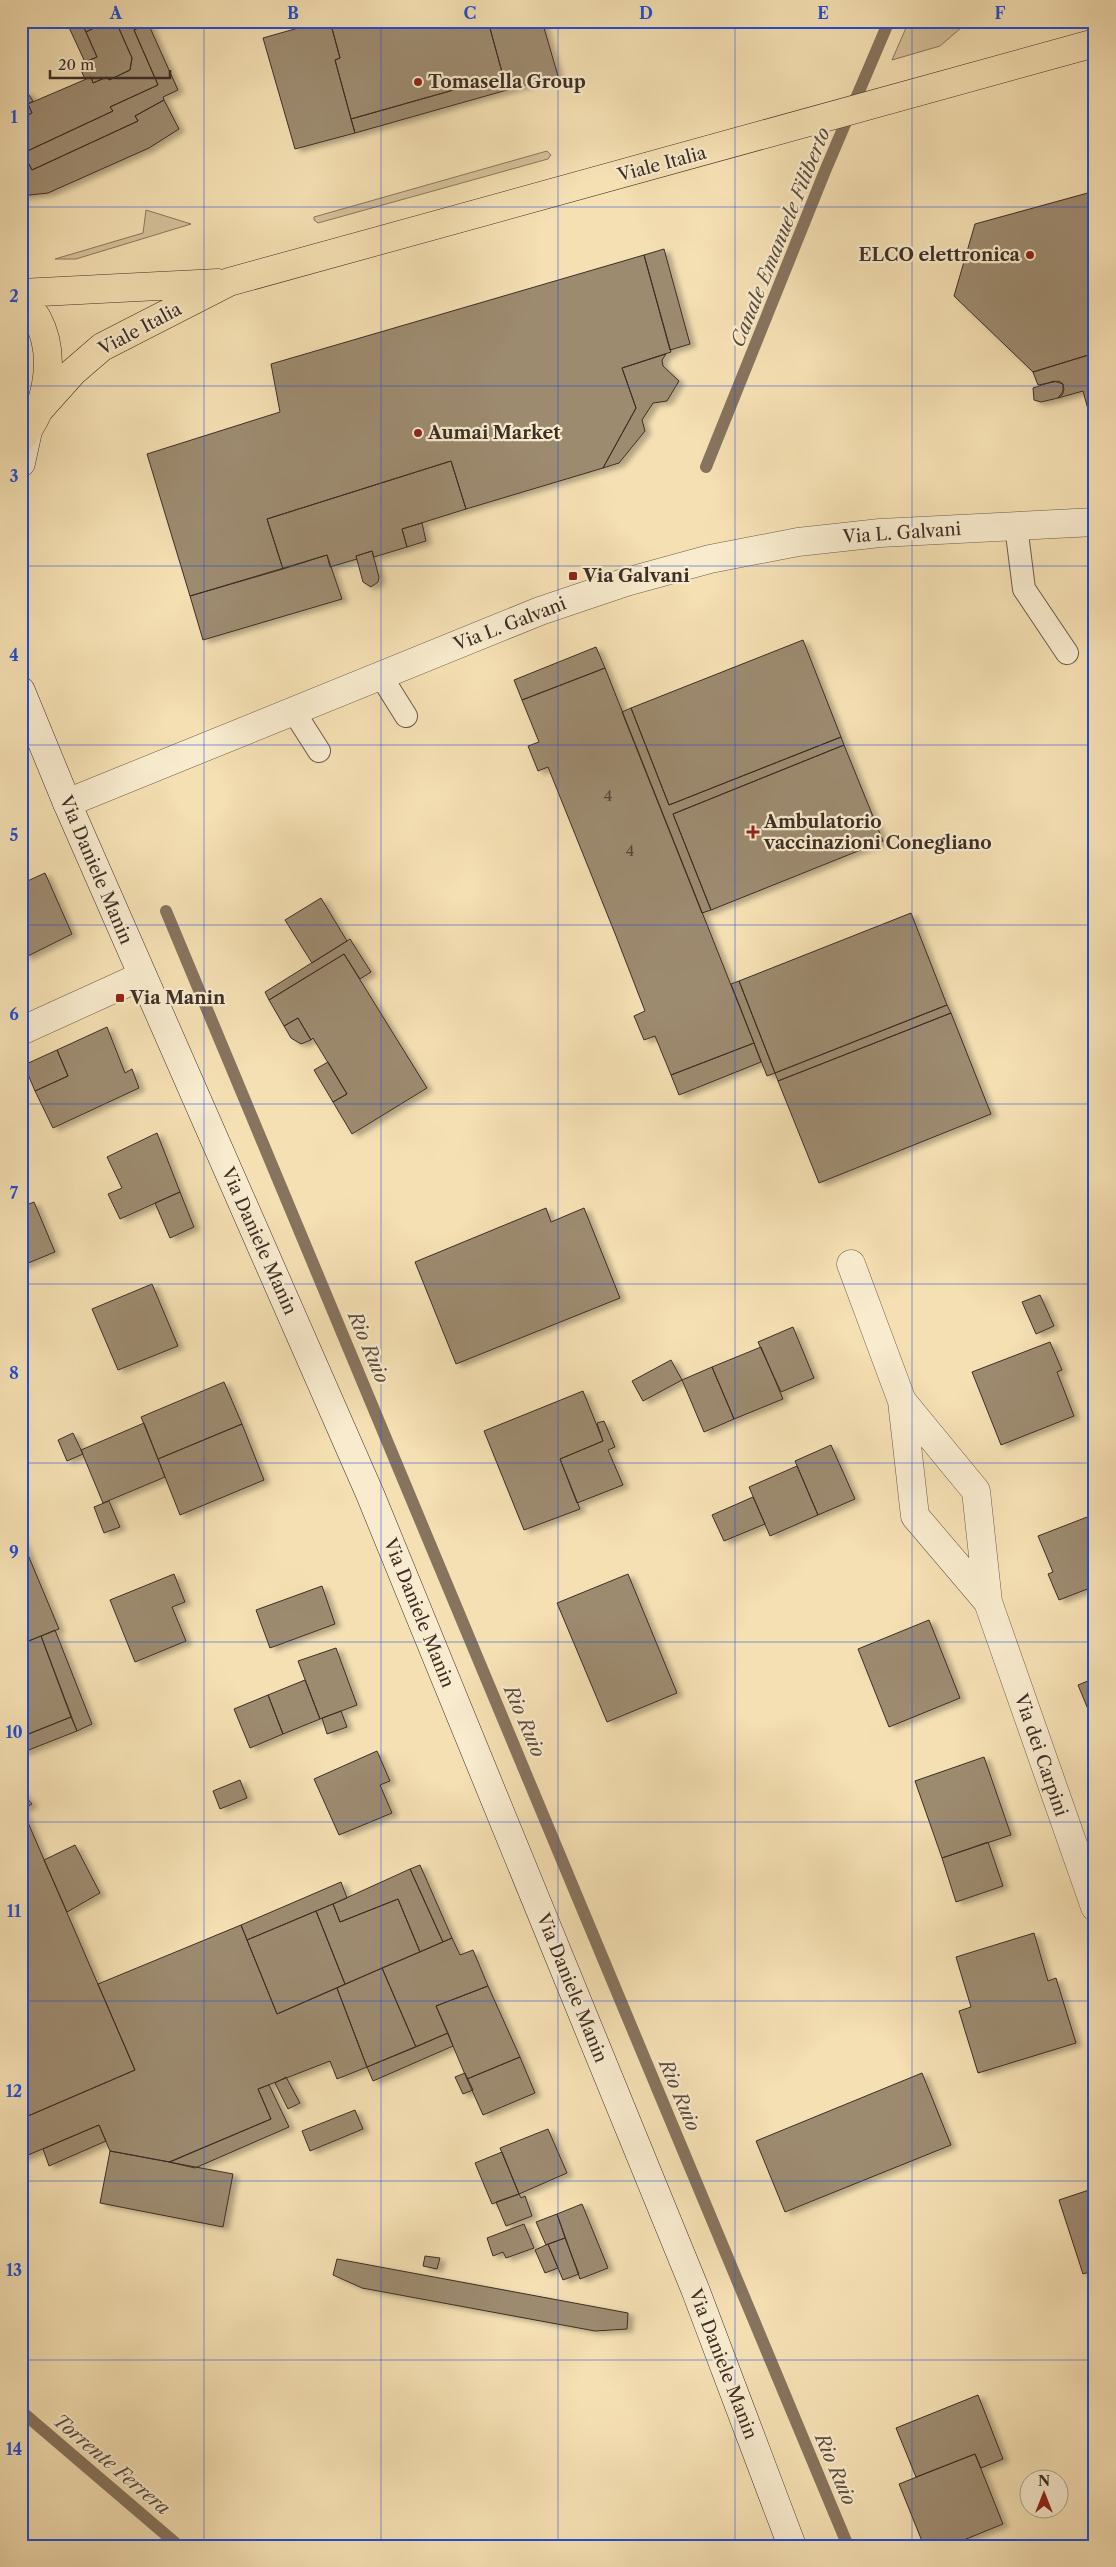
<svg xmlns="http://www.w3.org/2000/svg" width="1116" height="2567" font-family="'Libre Caslon Text',serif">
  <defs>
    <filter id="shadow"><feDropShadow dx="5.5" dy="3" stdDeviation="2.5" flood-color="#0004"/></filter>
  </defs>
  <rect width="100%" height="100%" fill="#f5e0b3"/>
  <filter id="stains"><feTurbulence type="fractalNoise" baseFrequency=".004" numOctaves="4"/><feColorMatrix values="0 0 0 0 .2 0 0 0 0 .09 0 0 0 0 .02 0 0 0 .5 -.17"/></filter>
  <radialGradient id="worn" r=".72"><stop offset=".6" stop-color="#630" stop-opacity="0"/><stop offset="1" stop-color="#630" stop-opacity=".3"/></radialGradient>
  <path fill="#d6c29b" stroke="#8a7860" d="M909,21H982L962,27L940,46L892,60Z
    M547,151L551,155L548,159L318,223L314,220V217Z
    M146,210L191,224L76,259H55L143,233Z"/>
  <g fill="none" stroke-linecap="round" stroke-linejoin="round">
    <path stroke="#87745e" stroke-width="12" d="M706,467L825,171L889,21
      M166,911L848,2546
      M21,2411L179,2546"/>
  </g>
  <path fill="#9d8b6f" stroke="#3e2e26" filter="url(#shadow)" d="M66,21H81L97,57L85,62Z
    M81,21H135L138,28L134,30L158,85L110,107L113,111L21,154V118L32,113L28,104L91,77L93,83L107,77L109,80L130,70L132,58L117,24L106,22L86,32Z
    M135,21H147L178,90L163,97L164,100L135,116L138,121L32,170L29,164L21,167V154L113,111L110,107L158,85L134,30L138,28Z
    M323,21H330L340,58L335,60L355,133L295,149L263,38Z
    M330,21H488L503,76L351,119L335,60L340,58Z
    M488,21H542L558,76L507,90Z
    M106,22L117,24L132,58L130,70L109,80L107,77L93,83L91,77L85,79L80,68L86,65L85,62L97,57L86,32Z
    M503,76L507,90L355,133L351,119Z
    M27,92L33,101L28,104L32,113L21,118V93Z
    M164,100L179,129L149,148L48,193L21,196V167L29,164L32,170L138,121L135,116Z
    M1095,191V353L1033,372L954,296L975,224Z
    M664,249L690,344L670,350L644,255Z
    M644,255L671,352L622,368L636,408L603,468L466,509L451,461L267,519L283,569L190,596L147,454L280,412L271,364Z
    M1095,353V411L1089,413L1083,391L1058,398L1064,390L1063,384L1059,381L1038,385L1033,372Z
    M666,354L662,360L663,366L679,381L667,401L653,403L642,420L645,431L619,463L603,468L636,408L622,368Z
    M1054,381L1063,384V394L1058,398L1041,402L1034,400L1033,388Z
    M451,461L466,509L402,529L407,547L374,557L372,551L356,556L357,559L330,567L327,555L283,569L267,519Z
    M422,523L426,541L407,547L402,529Z
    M372,551L379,577L378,582L371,587L363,582L356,556Z
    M327,555L342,599L203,640L190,596Z
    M803,640L841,737L669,805L631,708Z
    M596,647L605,668L522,700L514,680Z
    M605,668L754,1043L671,1075L655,1036L644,1040L634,1016L645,1011L616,936L548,767L538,771L528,746L539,742L522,700Z
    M631,708L669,805L841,737L844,745L673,814L711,910L702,913L622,712Z
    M844,745L883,841L711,910L673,814Z
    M45,873L72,934L26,957L21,947V884Z
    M321,898L347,941L312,963L285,920Z
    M911,913L947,1005L775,1073L739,981Z
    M350,939L371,972L360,979L344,954L269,1000L265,992Z
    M344,954L427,1088L352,1134L333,1102L347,1094L313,1038L311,1040L298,1018L284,1026L269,1000Z
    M739,981L775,1073L767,1076L731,984Z
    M947,1005L951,1013L778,1081L775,1073Z
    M951,1013L991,1114L819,1183L778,1081Z
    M298,1018L311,1040L301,1044L291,1038L284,1026Z
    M107,1027L125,1073L132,1069L139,1088L53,1128L35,1091L68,1076L57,1050Z
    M754,1043L761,1062L679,1095L671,1075Z
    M57,1050L68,1076L35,1091L24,1065Z
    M328,1062L347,1094L333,1102L314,1070Z
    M157,1133L180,1192L120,1219L108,1194L122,1188L107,1157Z
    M180,1192L194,1227L170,1238L155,1203Z
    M34,1202L55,1252L21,1266V1207Z
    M546,1208L551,1222L584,1208L620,1298L456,1364L415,1262Z
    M152,1284L178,1346L118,1370L92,1309Z
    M1040,1295L1054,1326L1036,1334L1022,1302Z
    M793,1327L814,1378L781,1392L758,1342Z
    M1050,1342L1062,1370L1057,1372L1074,1416L1001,1445L972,1372Z
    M761,1347L783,1399L734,1419L712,1367Z
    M671,1360L682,1380L643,1401L632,1381Z
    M712,1367L734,1419L704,1432L682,1380Z
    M224,1382L242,1424L158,1459L141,1417Z
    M583,1391L603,1441L560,1459L580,1509L524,1530L484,1431Z
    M604,1421L615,1447L608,1450L623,1485L577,1503L560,1459L603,1441L597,1423Z
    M144,1423L165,1477L103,1503L81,1450Z
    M242,1424L264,1480L180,1515L158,1459Z
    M73,1433L83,1454L67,1461L58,1440Z
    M831,1445L855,1499L818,1515L795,1461Z
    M797,1466L818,1515L770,1536L749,1487Z
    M753,1497L765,1524L724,1541L712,1515Z
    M109,1501L120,1527L104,1533L94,1507Z
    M1095,1514V1586L1059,1600L1048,1574L1053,1572L1038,1536Z
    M21,1538L59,1629L21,1644Z
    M174,1574L185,1602L172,1607L186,1641L135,1662L110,1600Z
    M628,1574L677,1693L607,1722L557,1603Z
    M322,1586L335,1624L270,1648L256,1610Z
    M929,1620L960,1698L889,1727L858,1649Z
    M55,1630L92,1724L77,1731L41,1636Z
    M41,1636L71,1717L21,1737V1644Z
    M336,1648L357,1705L320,1719L298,1661Z
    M1095,1678V1714H1090L1078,1685Z
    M305,1680L320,1719L283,1734L268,1695Z
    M268,1695L283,1734L250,1748L234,1709Z
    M341,1711L347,1727L327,1734L322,1718Z
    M71,1717L77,1731L21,1753V1737Z
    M377,1751L390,1781L380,1785L392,1813L339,1835L314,1779Z
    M984,1757L1011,1835L942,1858L915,1781Z
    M240,1780L247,1798L220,1809L213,1791Z
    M21,1791L32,1804L21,1811Z
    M21,1811H23L135,2070L21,2119Z
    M988,1842L1003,1886L956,1902L942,1858Z
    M75,1845L100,1893L67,1912L44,1860Z
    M420,1865L452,1938L443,1942L410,1869Z
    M410,1869L443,1942L420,1952L398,1899L340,1922L333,1904Z
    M341,1882L347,1898L247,1940L241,1925Z
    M398,1899L420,1952L345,1984L316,1911L333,1904L340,1922Z
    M316,1911L345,1984L277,2014L247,1940Z
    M241,1925L277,2014L337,1988L367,2067L337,2079L330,2061L258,2089L271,2119L170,2162L110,2151L99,2125L21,2158V2119L135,2070L98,1984Z
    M1034,1933L1048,1981L1056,1978L1076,2043L978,2073L959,2011L971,2007L956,1957Z
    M452,1938L460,1955L473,1950L488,1986L436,2006L448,2033L416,2047L382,1968Z
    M382,1968L416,2047L367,2067L337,1988Z
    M488,1986L520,2057L467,2079L436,2006Z
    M448,2033L453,2046L373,2081L367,2067Z
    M520,2057L535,2093L483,2115L467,2079Z
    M465,2073L473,2090L463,2094L455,2077Z
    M922,2073L951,2145L785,2212L756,2141Z
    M286,2077L300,2103L288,2109L275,2083Z
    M269,2085L289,2127L195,2168L169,2162L271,2119L258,2089Z
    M355,2110L363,2129L310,2151L302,2131Z
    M99,2125L106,2141L49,2166L43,2149Z
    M548,2129L567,2173L519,2194L500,2148Z
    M110,2151L233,2174L223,2227L100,2203Z
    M502,2152L519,2194L492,2204L475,2163Z
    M1095,2188V2270L1083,2274L1059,2200Z
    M519,2194L521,2198L525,2196L532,2216L506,2226L496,2202Z
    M582,2204L608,2268L580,2279L557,2214Z
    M557,2214L565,2238L546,2245L536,2222Z
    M524,2224L534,2248L506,2258L503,2252L493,2256L487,2238Z
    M565,2238L579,2274L563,2280L548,2244Z
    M548,2244L558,2268L545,2273L535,2250Z
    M425,2256L440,2258L437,2269L423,2266Z
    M337,2259L628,2313L627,2329L595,2331L362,2288L333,2275Z
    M978,2395L1003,2459L981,2468L975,2454L916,2477L896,2428Z
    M975,2454L1003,2524L949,2546H924L899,2484Z"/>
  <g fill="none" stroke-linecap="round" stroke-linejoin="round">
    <g stroke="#6c5a49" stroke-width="24">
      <path id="service" d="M1016,526L1024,589L1067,653
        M381,676L406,716
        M294,712L319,751"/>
    </g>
    <g stroke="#6c5a49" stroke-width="29">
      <path id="minor" d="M67,803L540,611L626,582L710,559L798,542L880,533L1095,522
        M21,1031L142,976
        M851,1264L902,1401L915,1516L988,1602L976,1491L902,1401
        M988,1602L1095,1907"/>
    </g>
    <g stroke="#3e2e26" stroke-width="29">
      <path id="secondary" d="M21,463L28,431
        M21,691L67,803L370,1494L695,2289L792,2546"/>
    </g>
    <g stroke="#3e2e26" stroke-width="29">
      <path id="primary" d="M21,293L218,283
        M21,295C26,303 32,310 37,318C57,355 48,407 21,439
        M39,410L73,372L102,347L229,282L1095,43"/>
    </g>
    <use href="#service" stroke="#f8ebce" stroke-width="22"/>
    <use href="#minor" stroke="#f8ebce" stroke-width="28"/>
    <use href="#secondary" stroke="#f8ebce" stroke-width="28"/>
    <use href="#primary" stroke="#f5e0b3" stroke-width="28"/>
  </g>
  <path fill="none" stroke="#1d4ed8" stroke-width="1" stroke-opacity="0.55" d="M204,21V2546M381,21V2546M558,21V2546M735,21V2546M912,21V2546M21,207H1095M21,386H1095M21,566H1095M21,745H1095M21,925H1095M21,1104H1095M21,1284H1095M21,1463H1095M21,1642H1095M21,1822H1095M21,2001H1095M21,2181H1095M21,2360H1095"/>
  <g fill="#8f2418" stroke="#f8ebce" stroke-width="2">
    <circle cx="418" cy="82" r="5"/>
    <circle cx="1030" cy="255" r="5"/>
    <circle cx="418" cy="433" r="5"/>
    <rect x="568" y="571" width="10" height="10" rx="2.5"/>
    <path d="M750.5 824.5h5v5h5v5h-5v5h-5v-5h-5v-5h5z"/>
    <rect x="115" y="993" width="10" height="10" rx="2.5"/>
  </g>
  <g text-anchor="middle" stroke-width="4.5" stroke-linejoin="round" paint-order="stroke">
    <g font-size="15" fill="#564538">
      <text x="608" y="801">4</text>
      <text x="630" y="856">4</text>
    </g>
    <g font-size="18" font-weight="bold" fill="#3e2e26" stroke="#f8ebce" text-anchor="start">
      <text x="428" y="88">Tomasella Group</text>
      <text x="1020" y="261" text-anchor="end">ELCO elettronica</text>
      <text x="428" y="439">Aumai Market</text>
      <text x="583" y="582">Via Galvani</text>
      <text x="764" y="828">Ambulatorio<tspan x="764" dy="21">vaccinazioni Conegliano</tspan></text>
      <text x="130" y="1004">Via Manin</text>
    </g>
    <g font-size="18" fill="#3e2e26" stroke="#f8ebce">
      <text transform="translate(662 164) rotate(-15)" y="6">Viale Italia</text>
      <text transform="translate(140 329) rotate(-28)" y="6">Viale Italia</text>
      <text transform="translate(902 533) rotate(-4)" y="6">Via L. Galvani</text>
      <text transform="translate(510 624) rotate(-21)" y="6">Via L. Galvani</text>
      <text transform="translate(96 870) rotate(67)" y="6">Via Daniele Manin</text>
      <text transform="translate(259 1241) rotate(66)" y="6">Via Daniele Manin</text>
      <text transform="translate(419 1613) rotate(68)" y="6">Via Daniele Manin</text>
      <text transform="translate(1041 1755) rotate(71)" y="6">Via dei Carpini</text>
      <text transform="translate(572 1988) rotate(68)" y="6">Via Daniele Manin</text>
      <text transform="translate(723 2364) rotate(69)" y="6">Via Daniele Manin</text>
    </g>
    <g font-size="19" font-style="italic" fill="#5c4b3d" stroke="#f8ebce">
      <text transform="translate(780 237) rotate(-68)" y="7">Canale Emanuele Filiberto</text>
      <text transform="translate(369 1347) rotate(67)" y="7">Rio Ruio</text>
      <text transform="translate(525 1721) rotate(67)" y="7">Rio Ruio</text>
      <text transform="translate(680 2095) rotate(67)" y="7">Rio Ruio</text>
      <text transform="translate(112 2464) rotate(40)" y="7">Torrente Ferrera</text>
      <text transform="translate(836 2469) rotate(67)" y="7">Rio Ruio</text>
    </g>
  </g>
  <rect width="1116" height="2567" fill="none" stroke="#f5e0b3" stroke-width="55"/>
  <g transform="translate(1044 2494)"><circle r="24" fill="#f8ebce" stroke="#ae9f8b"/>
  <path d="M0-4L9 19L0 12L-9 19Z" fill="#8f2418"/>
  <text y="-8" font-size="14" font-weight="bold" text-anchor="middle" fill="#3e2e26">N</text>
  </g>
  <path d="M50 70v8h120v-8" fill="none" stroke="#3e2e26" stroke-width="2.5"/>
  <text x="58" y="70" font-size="15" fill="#3e2e26" stroke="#f8ebce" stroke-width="4" paint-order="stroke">20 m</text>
  <rect x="28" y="28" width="1060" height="2512" fill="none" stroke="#1d4ed8" stroke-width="2"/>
  <g font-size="16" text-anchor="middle" font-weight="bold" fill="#1d4ed8">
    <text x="116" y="19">A</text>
    <text x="293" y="19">B</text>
    <text x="470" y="19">C</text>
    <text x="646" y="19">D</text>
    <text x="823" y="19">E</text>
    <text x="1000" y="19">F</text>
    <text x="14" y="123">1</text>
    <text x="14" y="302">2</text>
    <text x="14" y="482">3</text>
    <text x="14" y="661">4</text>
    <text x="14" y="841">5</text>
    <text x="14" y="1020">6</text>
    <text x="14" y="1199">7</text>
    <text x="14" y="1379">8</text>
    <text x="14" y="1558">9</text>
    <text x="14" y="1738">10</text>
    <text x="14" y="1917">11</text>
    <text x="14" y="2097">12</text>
    <text x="14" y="2276">13</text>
    <text x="14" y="2455">14</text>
  </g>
  <rect width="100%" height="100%" filter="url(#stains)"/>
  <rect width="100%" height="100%" fill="url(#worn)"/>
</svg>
